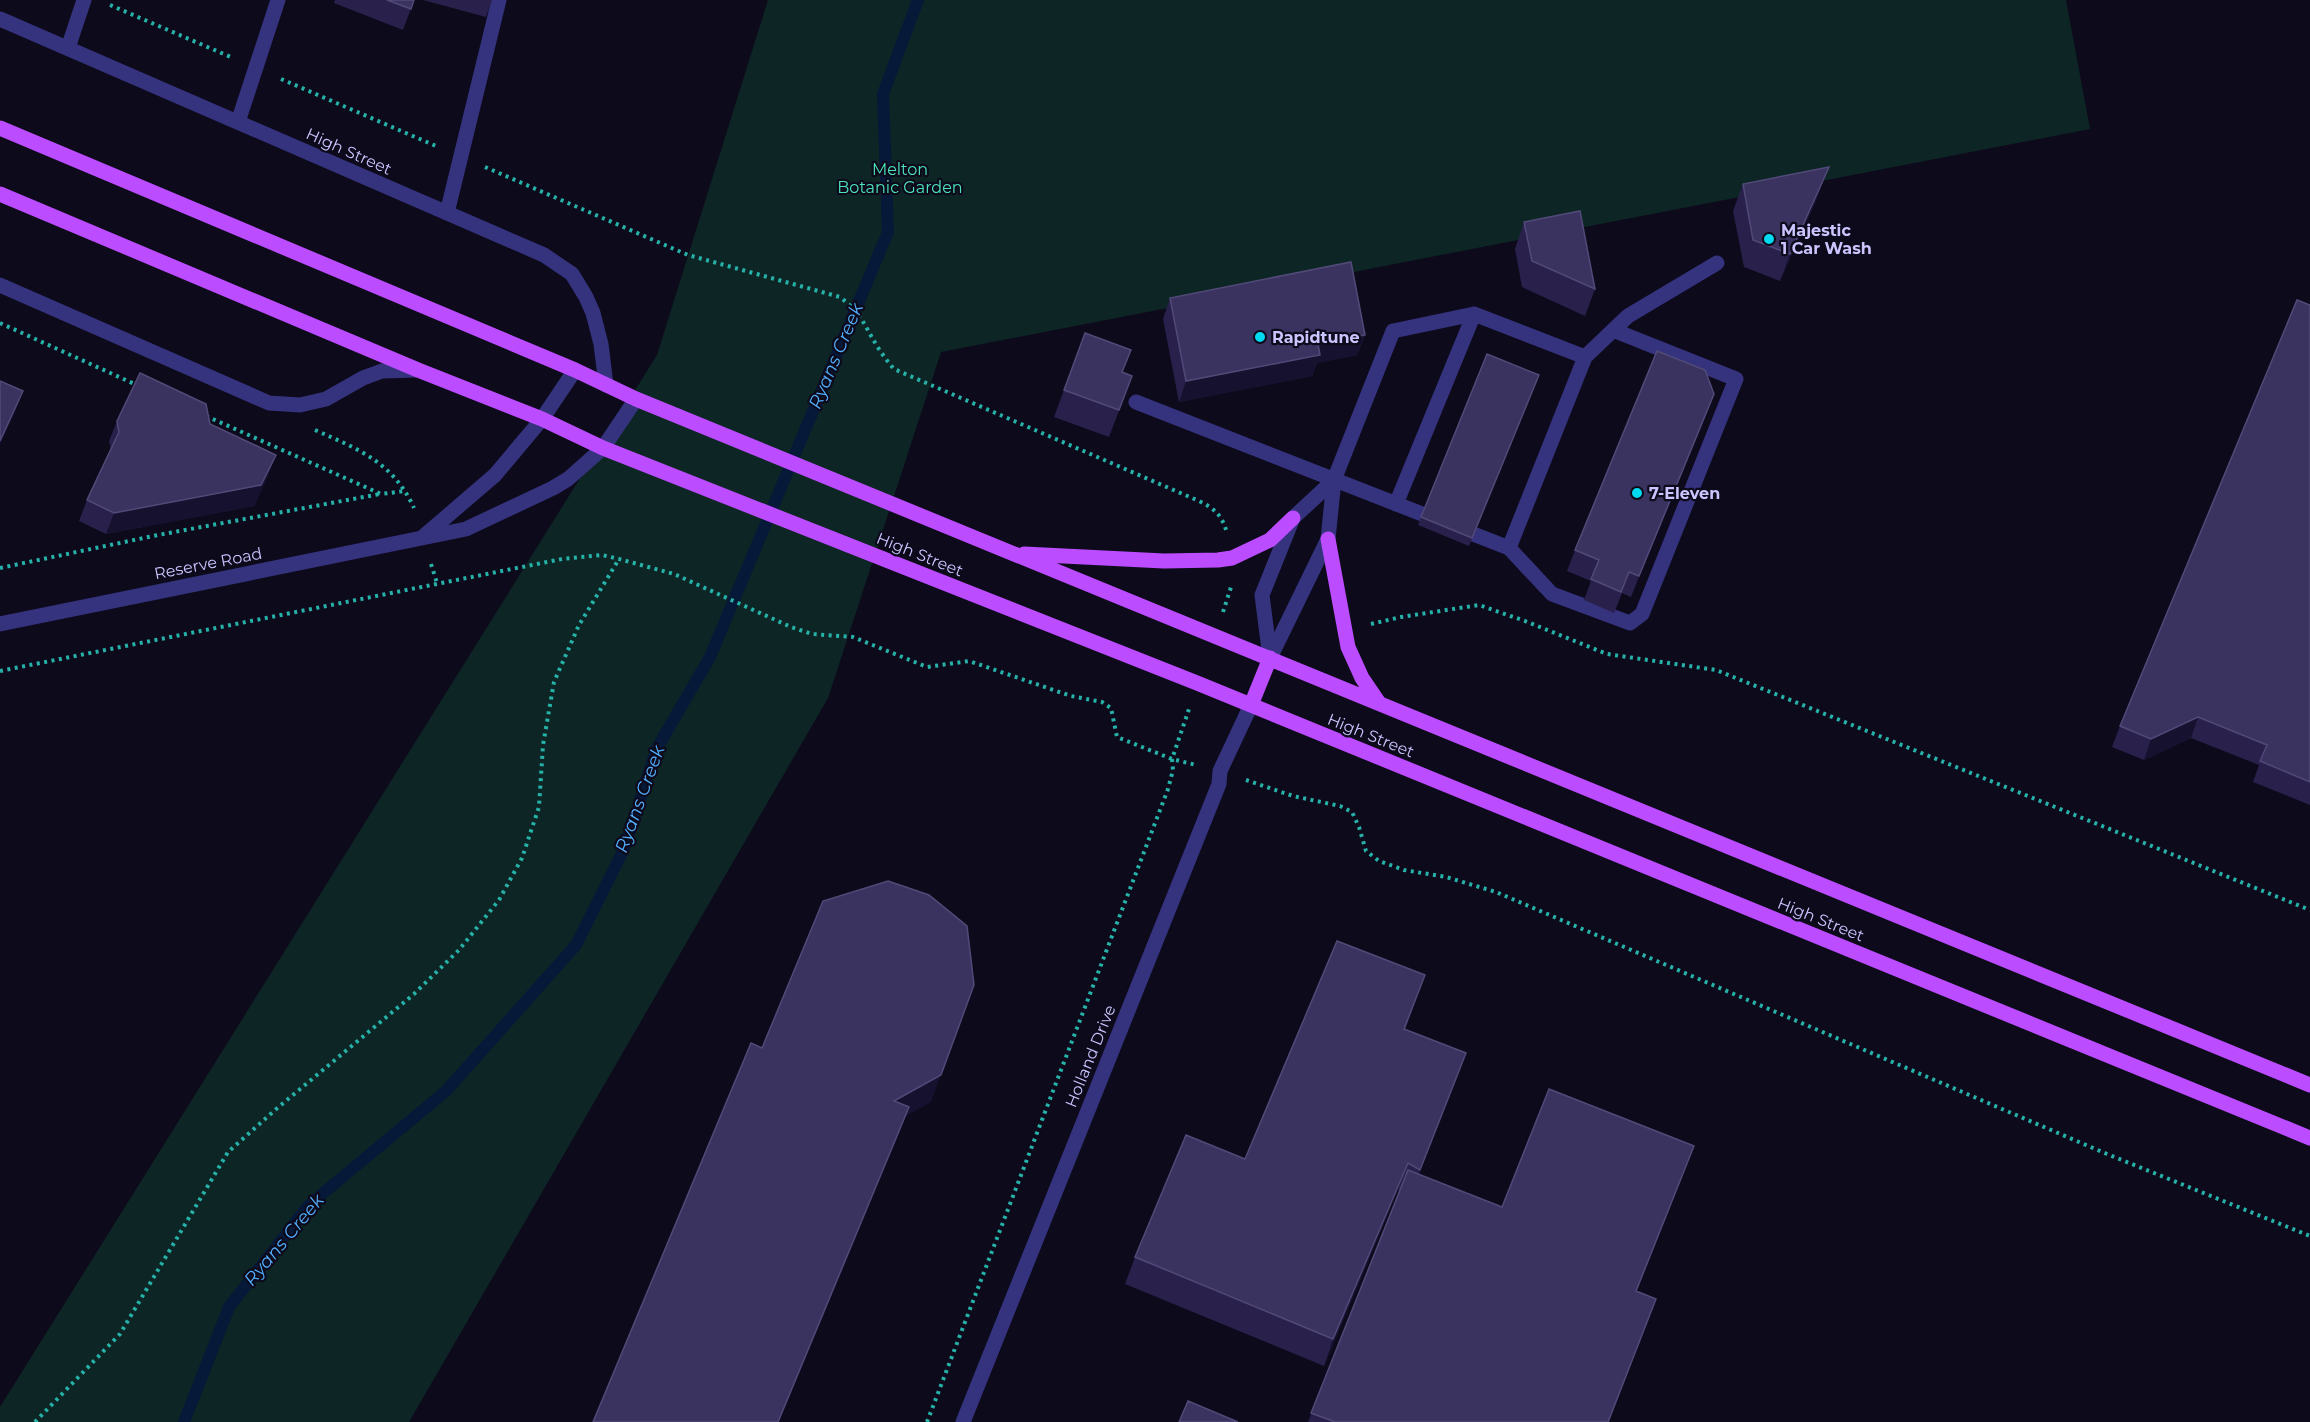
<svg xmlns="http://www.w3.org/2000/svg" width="2310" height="1422" font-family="Montserrat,sans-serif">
  <rect width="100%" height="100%" fill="#0d0a1c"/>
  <path fill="#0d2625" d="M768,0H2066L2090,129L941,352L828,698L409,1422H0V1407L657,355Z"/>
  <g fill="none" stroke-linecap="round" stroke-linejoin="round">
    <path stroke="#061939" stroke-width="12" d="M184,1422L229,1307L309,1205L446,1091L576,945L624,849L657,748L710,657L888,232L883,94L918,0"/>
    <path stroke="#26b2a9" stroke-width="4" stroke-dasharray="3 4.5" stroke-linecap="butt" d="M110,5L233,58
      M281,79L436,146
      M485,167L688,255L840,297C862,314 863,323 877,346C882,354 888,362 894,369L1199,501C1215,509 1222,515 1227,533
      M0,323L139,386
      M206,416L381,494L405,491
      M315,430C358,449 393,462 414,508
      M431,564L437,583
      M0,568L158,535L380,494
      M1223,612L1232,584
      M1371,624L1401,617L1479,605L1525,621L1607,654L1716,670L2310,910
      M0,671L562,559L602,555L619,559L674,574L791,627L812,634L853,637L927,667L969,661L1071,696L1102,702L1111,708L1117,737L1172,759L1196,765
      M1246,780L1293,796L1340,806L1352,812L1359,827L1366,851L1379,861L1404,870L1446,877L1496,892L2107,1154L2310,1236
      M35,1422L120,1334L228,1152L275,1110L414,994L459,950L499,900L522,858L539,807L543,745L554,682L579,625L619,559
      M927,1422L1168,789L1173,770L1172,759L1189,709"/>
    <path stroke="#35327e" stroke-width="15" d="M0,19L544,255L572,274L586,297L593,313L601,344L606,385
      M68,48L84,0
      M238,122L278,0
      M447,213L499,0
      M0,285L269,403L300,405L326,399L363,378L382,371L418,370
      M1136,402L1509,548L1585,357L1628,316L1717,263
      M1396,504L1474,314
      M424,536L495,475L542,419L575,370
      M1509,548L1552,594L1630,623L1642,614L1736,379L1613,330
      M0,624L466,529L553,488L568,479L603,448L636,399
      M1270,658L1328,539L1334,480L1393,331L1474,314L1585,357
      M1270,658L1262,595L1293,518L1334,480
      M963,1422L1219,784L1220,771L1251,705"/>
    <path stroke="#bb4cff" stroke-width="15" d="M0,128L575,370L636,399L2310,1085
      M0,194L418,370L542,419L603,448L1197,683L2310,1138
      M1328,539L1348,647L1362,678L1379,703
      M1024,554L1164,561L1218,560L1232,558L1270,540L1293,518
      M1251,705L1270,658"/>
  </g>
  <path fill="#29214c" d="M335,0H414L403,30L334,3Z
    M423,0H492L486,17Z
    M1743,184L1819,194L1780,281L1744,267L1733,211Z
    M1524,222L1595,289L1585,316L1522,287L1515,249Z
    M1170,298L1365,335L1357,355L1317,363L1312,376L1179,402L1163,319Z
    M2310,305V805L2253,782L2259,765L2191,738L2144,760L2112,747L2120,726Z
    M1085,333L1131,350L1122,372L1132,376L1109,437L1054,417Z
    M1539,375L1469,546L1418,525L1421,517Z
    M1706,415L1631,597L1622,593L1614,613L1584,600L1591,581L1567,571L1575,550Z
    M117,421L210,424L268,476L254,506L106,534L79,521L87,500L111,449L109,441Z
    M1415,1002L1405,1030L1456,1080L1419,1174L1502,1207L1694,1146L1637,1291L1656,1299L1609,1422H1308L1400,1191L1398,1190L1324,1366L1125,1284L1135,1257L1245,1159Z"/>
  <path fill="#171130" d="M1829,167L1819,194L1780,281L1790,254Z
    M1365,335L1357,355L1317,363L1312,376L1179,402L1186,381L1318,344Z
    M23,391L15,412L0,445V441Z
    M1714,394L1706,415L1631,597L1639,576Z
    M276,455L268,476L254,506L106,534L114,513Z
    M2198,717L2191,738L2144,760L2151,739Z
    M974,985L931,1102L906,1116L899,1134L779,1422H778L894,1101Z
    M1466,1053L1456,1080L1410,1197L1420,1170Z
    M1694,1146L1684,1173L1626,1318L1636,1291Z
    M1408,1163L1398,1190L1324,1366L1333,1339Z
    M1656,1299L1646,1326L1609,1422H1608Z"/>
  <path fill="#3b335f" stroke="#514a78" stroke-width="1.5" d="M387,0H414L411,9Z
    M1829,167L1790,254L1753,240L1743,184Z
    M1580,211L1595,289L1532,261L1524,222Z
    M1351,262L1365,335L1318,344L1320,355L1186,381L1170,298Z
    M2297,300L2310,305V782L2260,761L2267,745L2198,717L2151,739L2120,726Z
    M1085,333L1131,350L1122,372L1132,376L1119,410L1064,390Z
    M1657,351L1705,370L1714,394L1639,576L1629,572L1621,592L1591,579L1599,560L1575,550Z
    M1487,354L1539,375L1472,538L1421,517Z
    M140,373L206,404L210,424L276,455L261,485L114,513L87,500L119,432L117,421Z
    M0,381L23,391L0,441Z
    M888,881L929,895L967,926L974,985L941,1075L894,1101L909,1107L778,1422H593L751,1043L762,1048L823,901Z
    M1337,941L1425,975L1404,1029L1466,1053L1420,1170L1408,1163L1333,1339L1135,1257L1186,1135L1245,1159Z
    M1549,1089L1694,1146L1636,1291L1656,1299L1608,1422H1335L1311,1413L1408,1170L1502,1207Z
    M1188,1401L1238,1422H1179Z"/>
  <g fill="#00d9f0" stroke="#0d0a1c" stroke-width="2">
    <circle cx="1769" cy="239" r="6"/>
    <circle cx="1260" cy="337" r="6"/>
    <circle cx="1637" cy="493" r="6"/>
  </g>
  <g text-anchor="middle" stroke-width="4.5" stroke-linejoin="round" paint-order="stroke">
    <g font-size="16" fill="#cbc5ff" stroke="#0d0a1c">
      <text transform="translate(349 151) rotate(24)" y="6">High Street</text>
      <text transform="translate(920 554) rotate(22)" y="6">High Street</text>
      <text transform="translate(208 563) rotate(-11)" y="6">Reserve Road</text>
      <text transform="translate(1371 735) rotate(22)" y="6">High Street</text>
      <text transform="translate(1821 919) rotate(22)" y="6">High Street</text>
      <text transform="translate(1090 1056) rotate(-68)" y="6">Holland Drive</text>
    </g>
    <g font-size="16" fill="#4ce4bd" stroke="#0d0a1c">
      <text x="900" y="175">Melton<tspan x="900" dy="18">Botanic Garden</tspan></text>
    </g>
    <g font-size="16" font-weight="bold" fill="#cbc5ff" stroke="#0d0a1c" text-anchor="start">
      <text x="1781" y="236">Majestic<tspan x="1781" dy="18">1 Car Wash</tspan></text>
      <text x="1272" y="343">Rapidtune</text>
      <text x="1649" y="499">7-Eleven</text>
    </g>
    <g font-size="18" font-style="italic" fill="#53b0ff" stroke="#0d0a1c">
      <text transform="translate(836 356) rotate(-67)" y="6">Ryans Creek</text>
      <text transform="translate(640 799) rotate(-70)" y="6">Ryans Creek</text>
      <text transform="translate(284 1240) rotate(-50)" y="6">Ryans Creek</text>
    </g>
  </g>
</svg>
